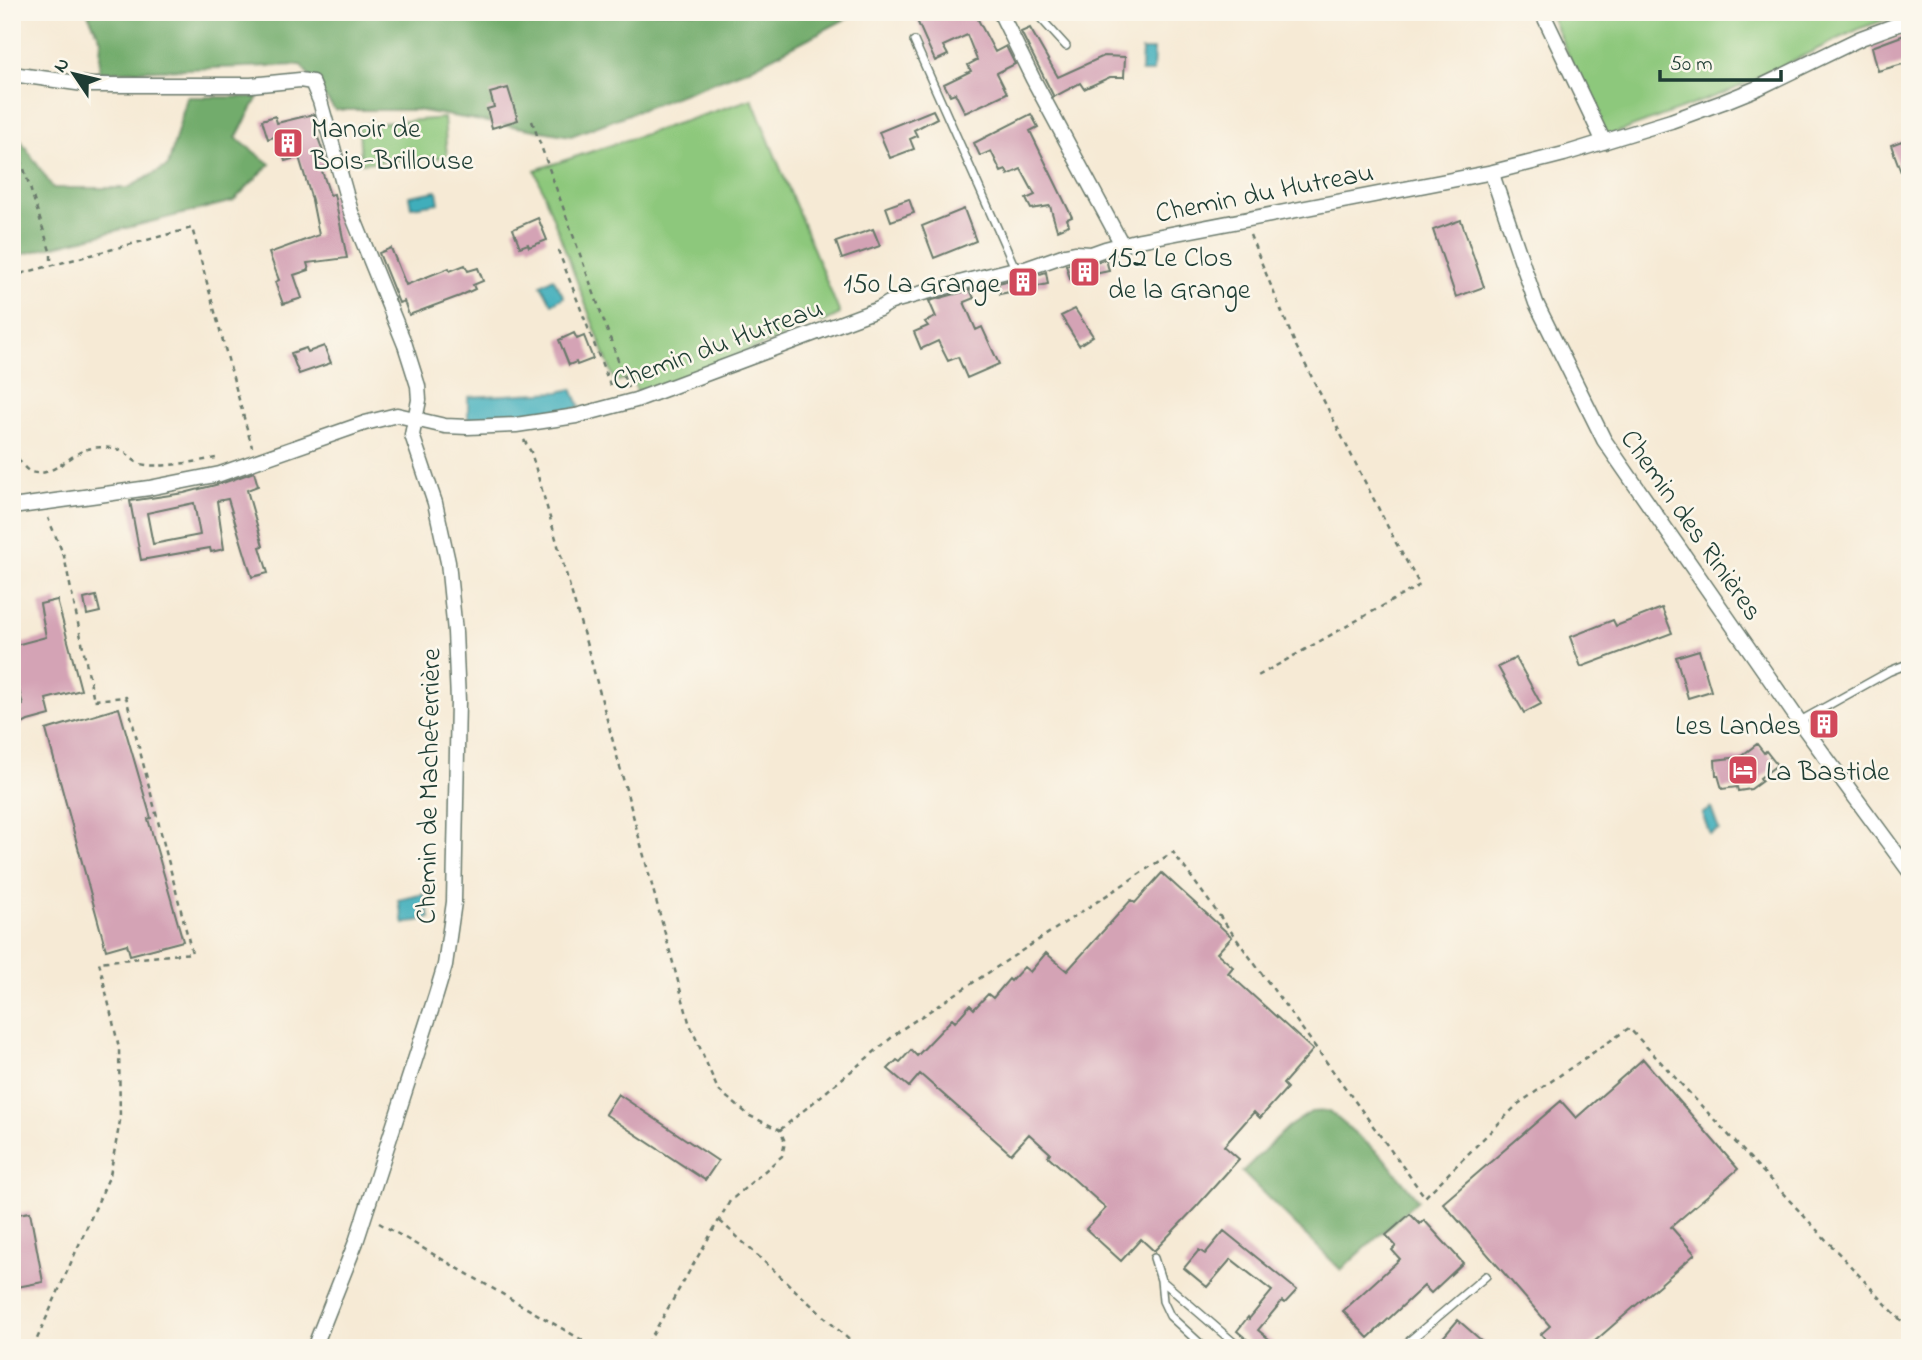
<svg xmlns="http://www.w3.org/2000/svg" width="1922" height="1360" font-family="'Indie Flower',sans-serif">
  <rect width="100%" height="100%" fill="#fbf7ec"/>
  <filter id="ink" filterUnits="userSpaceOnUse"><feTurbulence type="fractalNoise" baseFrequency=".0143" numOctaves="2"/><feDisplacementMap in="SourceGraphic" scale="14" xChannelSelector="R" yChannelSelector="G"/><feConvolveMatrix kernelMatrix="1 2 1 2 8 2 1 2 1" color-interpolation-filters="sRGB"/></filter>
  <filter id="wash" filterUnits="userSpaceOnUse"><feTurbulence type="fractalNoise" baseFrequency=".00686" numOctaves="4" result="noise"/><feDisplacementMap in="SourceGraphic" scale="28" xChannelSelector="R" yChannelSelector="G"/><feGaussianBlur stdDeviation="1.57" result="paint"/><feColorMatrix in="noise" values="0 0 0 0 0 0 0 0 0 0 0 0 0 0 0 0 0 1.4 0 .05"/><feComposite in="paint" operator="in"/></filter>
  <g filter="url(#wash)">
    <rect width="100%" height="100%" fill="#f6ead5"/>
    <path fill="#8dc87c" stroke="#568258" stroke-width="2" d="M1549,12H1909L1861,28L1732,90L1605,137Z
      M752,99L840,314L822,323L809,315L796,320L789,335L654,388L637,391L631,377L615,382L535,170Z
      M444,118L447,157L361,163L359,125Z"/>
    <path fill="#72ac6c" stroke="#487450" stroke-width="2" d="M87,12H859L749,69L571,136L416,110H335L301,65L99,72L101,40Z
      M187,97H258L236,138L270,164L233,201L12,257V127L53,188H128L168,166Z
      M1329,1111L1383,1157L1418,1200L1341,1270L1242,1172L1288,1127L1311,1112Z"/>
    <path fill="#3faebb" stroke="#2f7678" stroke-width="2" d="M1142,50H1154L1153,72H1141Z
      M437,191L439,203L411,207L409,196Z
      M553,278L564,297L552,304L541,285Z
      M572,389L580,407L544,416L468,420V397L559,392Z
      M1711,808L1719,830L1710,834L1702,814Z
      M424,894L430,918L404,924L398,900Z"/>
    <g id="blocks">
      <path fill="#d4a3b5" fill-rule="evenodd" d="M924,12H974L995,52L1006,46L1015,64L997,73L1007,93L965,113L955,93L950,95L944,84L971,71L968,65L977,60L967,35L943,46L948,55L935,61L915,16Z
        M1030,28L1058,77L1104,56L1125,57L1124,77H1110L1084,89L1080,83L1054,97L1021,32Z
        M1910,33V62L1878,71L1872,47Z
        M508,88L518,120L492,128L487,109L494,107L490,93Z
        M933,110L937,118L914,130L917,136L910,139L914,149L890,158L879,132Z
        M314,114L317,126H314L328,166L321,168L330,195L334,194L347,258L307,263L309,270L294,275L302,298L283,304L275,282L279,280L269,253L319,235L312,200L299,157L285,161L277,136L268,139L262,120L275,116L277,123Z
        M1031,114L1038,127L1030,131L1072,217L1067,219L1069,225L1057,230L1050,206L1031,209L1026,199L1035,195L1021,169L1008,175L1006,170L1001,172L991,151L980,156L974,143Z
        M1910,138V191H1908L1891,145Z
        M909,199L914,213L891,221L886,207Z
        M964,209L976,241L934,258L922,226Z
        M538,218L547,240L529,247L528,244L520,247L513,229Z
        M1461,220L1484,287L1456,297L1433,230Z
        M873,229L880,246L842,259L836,242Z
        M391,248L406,285L449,268L450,271L465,265L468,271L478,268L483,281L473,285L475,289L460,296L409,315L404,301L399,303L379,253Z
        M1106,259L1109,271L1070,279L1066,265L1076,263H1094Z
        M1046,272L1048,284L1000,294L998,283L1016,279L1028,278Z
        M970,290L974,298L964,302L976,330L982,327L999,364L967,378L958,357L948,361L938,341L921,349L914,332L928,326L925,322L936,317L929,301Z
        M1075,309L1093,336L1079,345L1061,316Z
        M574,333L577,339L584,336L593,359L577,365L576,362L569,365L559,340Z
        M324,346L331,363L299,374L291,353L306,348L308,352Z
        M254,472L258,486L247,490L263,546L260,547L268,573L252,577L228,499L217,501L224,549L211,552L210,548L141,560L130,501L184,493L223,483ZM194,503L200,535L153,544L147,513Z
        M96,596L100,612L87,615L84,599Z
        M57,600L81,690L46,699L50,715L28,721L15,728L12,711L23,705L12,663V646L46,637L40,604Z
        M1662,608L1672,633L1581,667L1570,637L1613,620L1616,626Z
        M1699,650L1711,691L1688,698L1676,657Z
        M1516,658L1541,704L1524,713L1498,667Z
        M119,708L151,818L148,819L183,941L130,955L127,944L106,950L46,730Z
        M1828,713L1836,726L1821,735L1812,723Z
        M1757,744L1764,753L1766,751L1777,765L1760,778L1762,781L1751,789L1738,791L1737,787L1722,789L1718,775H1716L1715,760L1740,757Z
        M1162,873L1232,937L1217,953L1233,967L1228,973L1313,1050L1283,1084L1287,1088L1260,1118L1254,1112L1224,1146L1239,1159L1196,1207L1154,1251L1141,1239L1121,1261L1086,1229L1106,1208L1048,1156L1050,1153L1029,1134L1011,1154L920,1074L909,1087L888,1069L897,1060L900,1062L911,1050L917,1056L952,1019L955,1022L970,1005L974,1009L988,994L993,998L1009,979L1011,981L1024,967L1030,972L1046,953L1067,971L1131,900L1135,903Z
        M1643,1059L1738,1169L1671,1227L1695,1254L1587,1348H1553L1541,1334L1550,1326L1443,1203L1561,1101L1576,1118Z
        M618,1094L718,1161L705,1180L605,1114Z
        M30,1212L43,1282L12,1288V1215Z
        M1410,1214L1420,1224L1424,1220L1463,1263L1431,1293L1424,1286L1368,1338L1343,1311L1400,1259L1392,1250L1396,1246L1386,1235Z
        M1224,1231L1297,1290L1285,1303L1282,1301L1258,1330L1280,1348H1257L1237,1331L1248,1317L1249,1319L1272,1291L1231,1259L1207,1287L1184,1268L1199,1250L1205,1254Z
        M1458,1320L1490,1348H1434Z"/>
    </g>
  </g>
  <g filter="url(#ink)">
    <use href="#blocks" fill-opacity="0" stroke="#6a7a6c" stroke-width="2"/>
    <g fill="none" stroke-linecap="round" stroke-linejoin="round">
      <g stroke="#6a7a6c" stroke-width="10">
        <path id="lane" d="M1035,12L1066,46
          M914,41L1015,268
          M1800,721L1890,671L1910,663
          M1154,1258L1161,1280L1240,1348
          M1161,1280L1163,1301L1170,1316L1205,1348
          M1401,1348L1486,1276"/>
      </g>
      <g stroke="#6a7a6c" stroke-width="17">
        <path id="street" d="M1000,12L1033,79L1119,239L1120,245
          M1542,12L1604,142
          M12,74L91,85H251L300,80L312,82L320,101L351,212L405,345L418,386L419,400L412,435L435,503L448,562L455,632L458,701L454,902L445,965L436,995L356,1242L314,1348
          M1493,172L1494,180L1536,303L1604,440L1799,721L1910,872
          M12,507L149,488L220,474L365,423L397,415L445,426L468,427L516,425L576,416L636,400L879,309L889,303L897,300L967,281L1015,269H1025L1065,255L1075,253L1091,254L1105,249L1140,240L1493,172L1564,154L1671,121L1723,102L1760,87L1861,38L1910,20"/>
      </g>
      <path stroke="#6a7a6c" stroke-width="2.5" stroke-dasharray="5 5" stroke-linecap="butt" d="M532,121L628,388
        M12,131L51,254V266
        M1250,235L1296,346L1396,543L1420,585L1256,677
        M558,250L612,390
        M12,276L192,228L252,447
        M524,440L531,452L589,653L689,1022L718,1090L750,1116L780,1130L785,1142L782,1156L730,1201L645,1348
        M12,451C21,459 23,474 39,473C59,472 73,451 92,448C101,446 117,448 124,452C130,456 134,462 141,464C157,469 199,461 216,458
        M780,1130L902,1029L1173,852L1425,1197L1518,1104L1629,1028L1910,1330
        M720,1221L858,1348
        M379,1223L596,1348
        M33,1348L110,1175L120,1121L119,1048L99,962L192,953L126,697L94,700L64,556L48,518"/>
      <use href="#lane" stroke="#fff" stroke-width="7"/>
      <use href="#street" stroke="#fff" stroke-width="14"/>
    </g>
  </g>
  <defs>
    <g id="building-square" transform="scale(1.575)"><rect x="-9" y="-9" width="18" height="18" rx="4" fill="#d1495b" stroke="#fbf7ec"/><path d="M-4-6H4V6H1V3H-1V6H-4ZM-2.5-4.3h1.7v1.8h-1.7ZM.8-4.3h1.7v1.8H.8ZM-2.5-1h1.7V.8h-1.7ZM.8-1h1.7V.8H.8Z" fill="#fff"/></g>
    <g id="hotel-square" transform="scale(1.575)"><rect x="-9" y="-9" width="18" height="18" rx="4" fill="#d1495b" stroke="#fbf7ec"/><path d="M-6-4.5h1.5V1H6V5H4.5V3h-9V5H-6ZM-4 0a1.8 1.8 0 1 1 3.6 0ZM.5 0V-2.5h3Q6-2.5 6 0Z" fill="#fff"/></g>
  </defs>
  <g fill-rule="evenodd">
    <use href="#building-square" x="288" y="143"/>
    <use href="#building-square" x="1085" y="272"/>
    <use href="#building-square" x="1023" y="282"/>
    <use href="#building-square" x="1824" y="724"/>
    <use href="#hotel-square" x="1743" y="770"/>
  </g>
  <g text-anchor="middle" stroke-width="5" stroke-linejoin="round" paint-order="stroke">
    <g font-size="28" fill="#1f3d34" stroke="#fbf7ec" text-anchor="start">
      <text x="311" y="137">Manoir de<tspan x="311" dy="32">Bois-Brillouse</tspan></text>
      <text x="1108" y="266">152 Le Clos<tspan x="1108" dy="32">de la Grange</tspan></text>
      <text x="1000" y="292" text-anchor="end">150 La Grange</text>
      <text x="1801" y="734" text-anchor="end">Les Landes</text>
      <text x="1766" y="780">La Bastide</text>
    </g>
    <g font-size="28" fill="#1f3d34" stroke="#fbf7ec">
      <text transform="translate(1264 191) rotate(-11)" y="10">Chemin du Hutreau</text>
      <text transform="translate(717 343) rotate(-20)" y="10">Chemin du Hutreau</text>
      <text transform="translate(1693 524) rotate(55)" y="10">Chemin des Rinières</text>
      <text transform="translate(427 786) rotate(-89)" y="10">Chemin de Macheferrière</text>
    </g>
  </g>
  <rect width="1922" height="1360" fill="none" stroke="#fbf7ec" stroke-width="42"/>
  <g transform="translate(74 74) rotate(305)" stroke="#fbf7ec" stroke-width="5" paint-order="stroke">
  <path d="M0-5L12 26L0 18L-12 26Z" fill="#1f3d34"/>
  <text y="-10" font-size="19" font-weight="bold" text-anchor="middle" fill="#1f3d34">N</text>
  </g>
  <path d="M1660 70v10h121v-10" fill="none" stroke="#1f3d34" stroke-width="3.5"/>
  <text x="1670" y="70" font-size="21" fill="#1f3d34" stroke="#fbf7ec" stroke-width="5" paint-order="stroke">50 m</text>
</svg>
